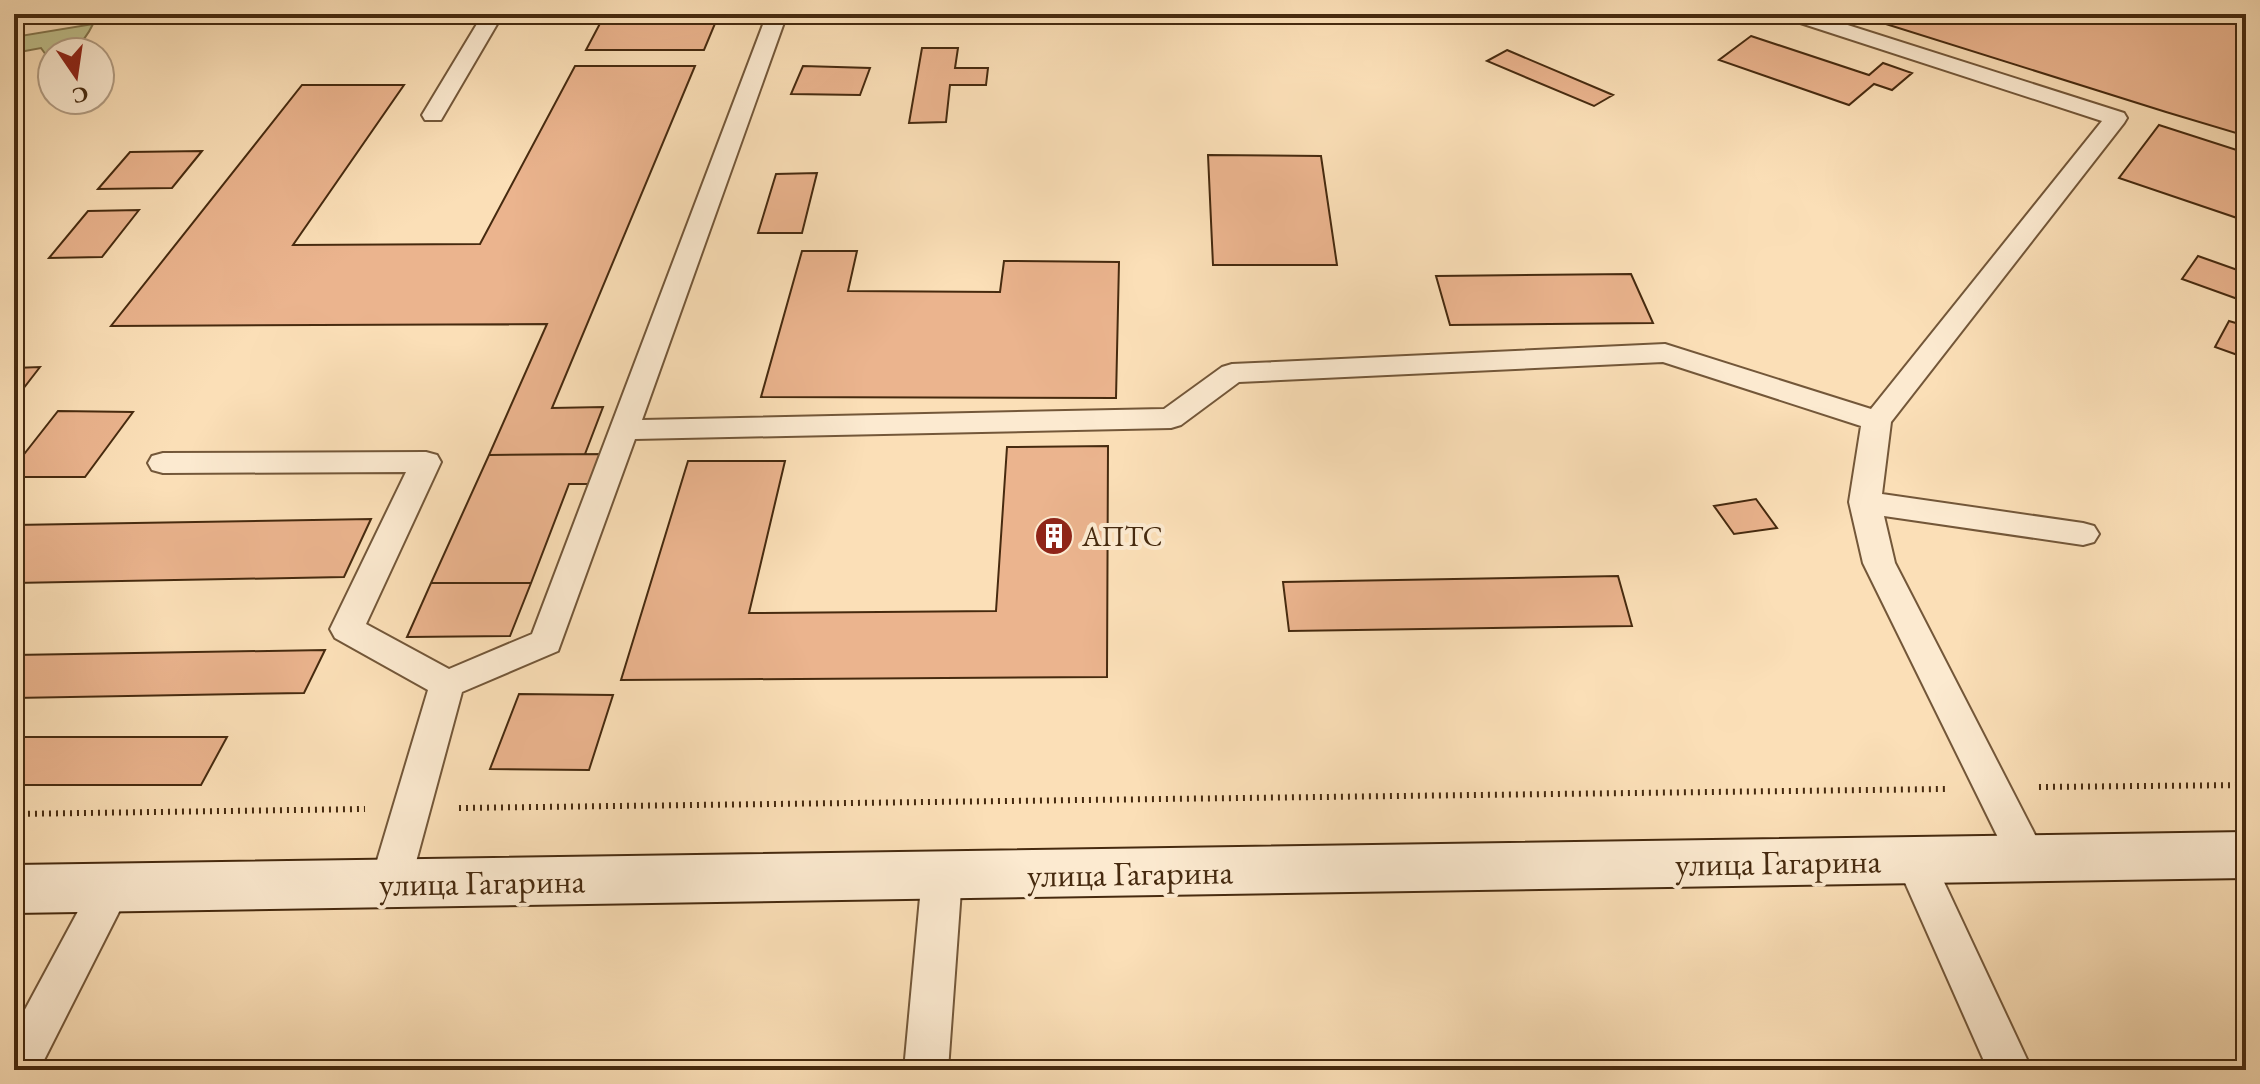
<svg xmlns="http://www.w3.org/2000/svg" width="2260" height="1084" font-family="'EB Garamond',serif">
  <rect width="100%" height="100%" fill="#fbdfb7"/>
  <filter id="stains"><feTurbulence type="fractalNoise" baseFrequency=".0025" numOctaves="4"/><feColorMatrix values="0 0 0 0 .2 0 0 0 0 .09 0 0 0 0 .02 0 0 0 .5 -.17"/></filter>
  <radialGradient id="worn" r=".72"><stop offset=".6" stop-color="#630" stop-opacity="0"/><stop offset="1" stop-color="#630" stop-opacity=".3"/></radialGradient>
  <path fill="#c0c18d" stroke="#83764e" stroke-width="2" d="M93,24C80,51 70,50 46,55L41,48L14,53V37Z"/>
  <path fill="#ebb48e" stroke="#462a0f" stroke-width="2" d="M605,14H719L704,50H586Z
    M1854,14H2246V136L2166,112Z
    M1751,36L1869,75L1883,63L1912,73L1892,90L1874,84L1849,105L1719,60Z
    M922,48H958L955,68H988L986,85H950L946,122L909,123Z
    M1507,50L1613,95L1594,106L1487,61Z
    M575,66H695L552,408L603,407L585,454L489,455L547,324L111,326L302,85H404L293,245L480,244Z
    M803,66L870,68L860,95L791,94Z
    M2159,125L2246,153V221L2119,178Z
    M202,151L172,188L98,189L130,152Z
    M1208,155L1321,156L1337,265H1213Z
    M817,173L802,233H758L776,174Z
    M139,210L102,257L49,258L88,211Z
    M802,251H857L848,291L1000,292L1004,261L1119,262L1116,398L761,397Z
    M2198,256L2246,273V302L2182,279Z
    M1631,274L1653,323L1450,325L1436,276Z
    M2229,321L2246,326V358L2215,347Z
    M40,367L16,398H14V368Z
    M58,411L133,412L85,477H14V467Z
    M1108,446L1107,677L621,680L688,461H785L749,613L996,611L1007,447Z
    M604,454L593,484H569L531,583H431L489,455Z
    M1756,499L1777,528L1734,534L1714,506Z
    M371,519L344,577L14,583V525Z
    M1618,576L1632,626L1289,631L1283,582Z
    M431,583H531L510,636L407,637Z
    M325,650L304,693L14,698V655Z
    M519,694L613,695L589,770L490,769Z
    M14,737H227L201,785H14Z"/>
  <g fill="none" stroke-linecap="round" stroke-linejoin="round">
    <g stroke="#735739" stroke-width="4">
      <path id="lane" d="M483,14H503L441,120H425L422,115Z
        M767,14H787L642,420L1164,409L1222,367L1232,364L1665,344L1871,409L2102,121L1785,18L1782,14H1813L2124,113L2127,118L2124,123L1891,422L1882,494L2083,523L2094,526L2099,534L2094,542L2083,545L1884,516L1895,563L2047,858L2042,870L2028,875L2014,870L1863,563L1849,502L1861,426L1663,362L1239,382L1181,425L1171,428L635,439L558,651L462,692L410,884L404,896L390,901L376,896L370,884L428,690L335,638L330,629L406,472L163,473L152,470L148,463L152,456L163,453L426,452L437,455L441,462L366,624L449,669L532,634Z
        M1914,843L1928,848L2032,1070H1988L1895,860L1900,848Z
        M942,859L956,864L962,876L948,1070H904L922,876L928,864Z
        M111,871L125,876L131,888L125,900L39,1070H14V1030L97,876Z"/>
    </g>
    <g stroke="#462a0f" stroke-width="4">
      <path id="secondary" d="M2246,832V878L14,913V865Z"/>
    </g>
    <path stroke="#462a0f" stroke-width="6" stroke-dasharray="2 5" stroke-linecap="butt" d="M2039,787L2246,785
      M459,808L1945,789
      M14,814L365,809"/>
    <use href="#lane" fill="#fcead0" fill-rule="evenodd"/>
    <use href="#secondary" fill="#fcead0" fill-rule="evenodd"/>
  </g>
  <defs>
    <g id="building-disc" transform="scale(2)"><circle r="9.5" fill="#8f2418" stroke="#fcead0"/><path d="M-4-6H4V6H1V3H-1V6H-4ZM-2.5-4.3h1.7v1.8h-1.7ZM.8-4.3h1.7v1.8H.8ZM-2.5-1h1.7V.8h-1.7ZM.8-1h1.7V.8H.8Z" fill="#fff"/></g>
  </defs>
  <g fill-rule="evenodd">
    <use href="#building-disc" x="1054" y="536"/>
  </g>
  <g text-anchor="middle" stroke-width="8" stroke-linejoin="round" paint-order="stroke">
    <g font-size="28" fill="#462a0f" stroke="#fcead0" text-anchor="start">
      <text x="1082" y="546">АПТС</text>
    </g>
    <g font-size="34" fill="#462a0f" stroke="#fcead0">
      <text transform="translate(1778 862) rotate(-1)" y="12">улица Гагарина</text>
      <text transform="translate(1130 873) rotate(-1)" y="12">улица Гагарина</text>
      <text transform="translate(482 882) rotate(-1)" y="12">улица Гагарина</text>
    </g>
  </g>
  <rect width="2260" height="1084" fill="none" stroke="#fbdfb7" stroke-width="48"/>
  <rect x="16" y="16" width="2228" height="1052" fill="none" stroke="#462a0f" stroke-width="4"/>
  <rect x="24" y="24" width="2212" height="1036" fill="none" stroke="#462a0f" stroke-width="2"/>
  <g transform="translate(76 76) rotate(167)"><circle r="38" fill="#fcead0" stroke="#b39d83" stroke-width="2"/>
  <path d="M0-6L14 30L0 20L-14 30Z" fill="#8f2418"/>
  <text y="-12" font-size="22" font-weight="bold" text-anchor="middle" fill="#462a0f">С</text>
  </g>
  <rect width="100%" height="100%" filter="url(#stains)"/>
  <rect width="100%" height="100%" fill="url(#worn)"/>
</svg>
